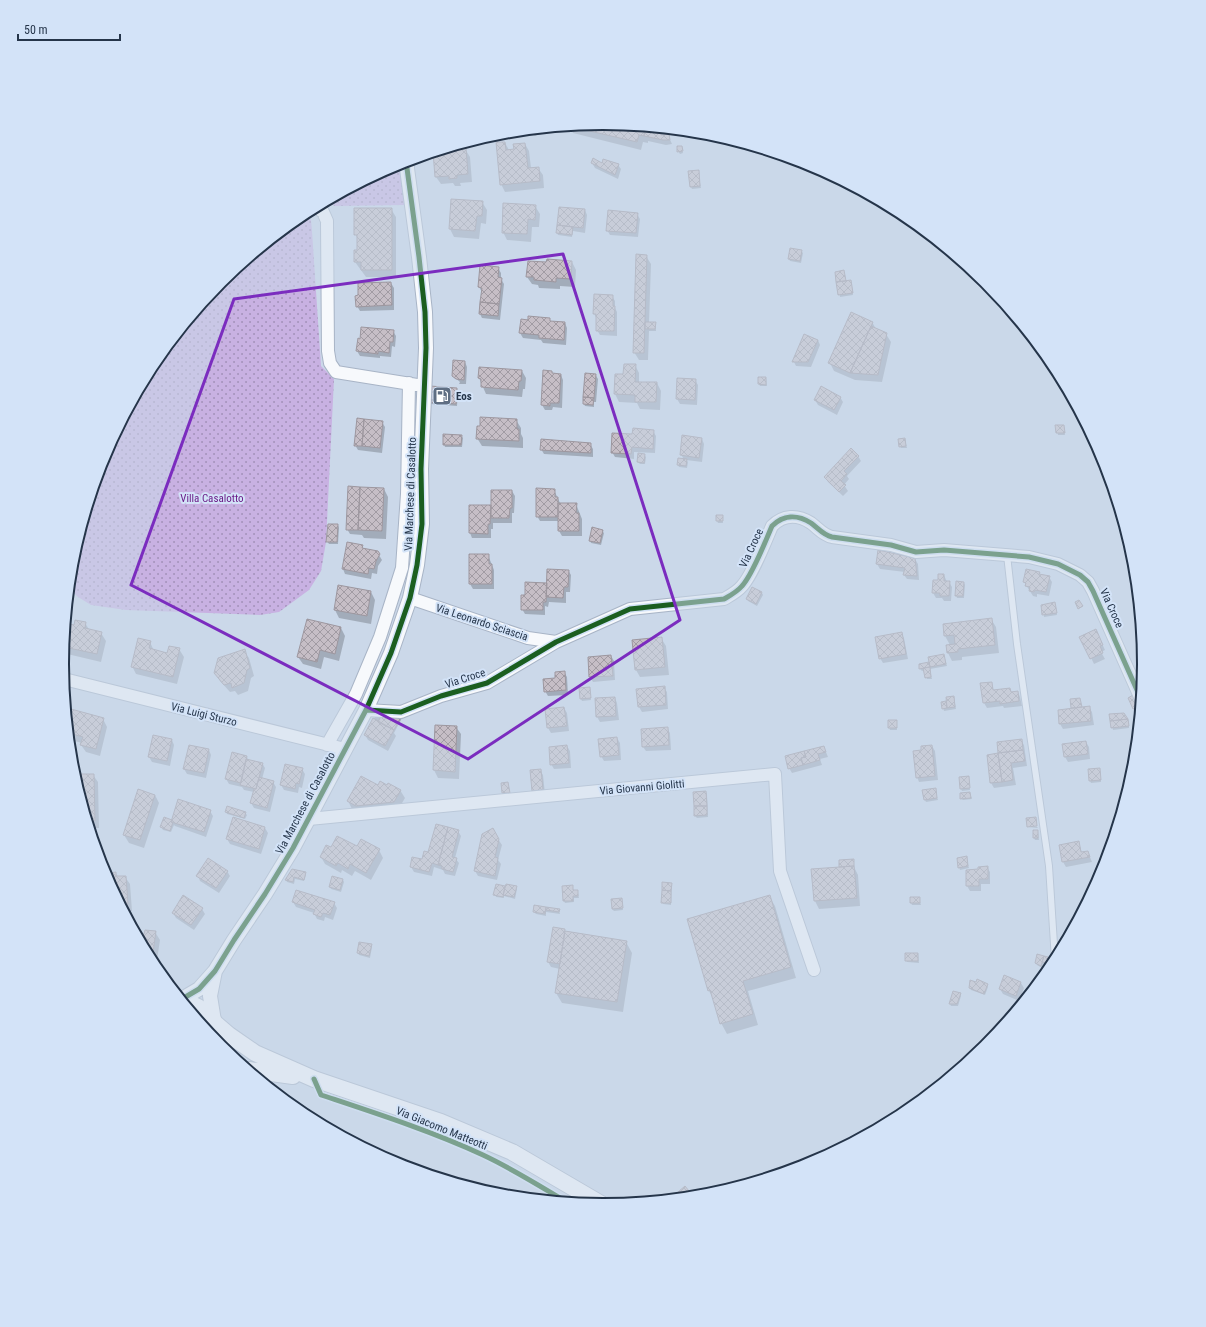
<svg xmlns="http://www.w3.org/2000/svg" width="1206" height="1327" font-family="'Roboto Condensed',sans-serif">
  <defs>
    <pattern id="park-dots" width="8" height="8" patternUnits="userSpaceOnUse"><rect width="8" height="8" fill="#c8b1e2"/><path d="M2 2h.1M6 6h.1" fill="none" stroke="#a291b9" stroke-width="1.8" stroke-linecap="round"/></pattern>
    <pattern id="building-cross-hatch" width="8" height="8" patternUnits="userSpaceOnUse"><rect width="8" height="8" fill="#c6bec6"/><path d="M0 0l8 8M0 8l8-8" fill="none" stroke="#a19ba3"/></pattern>
  </defs>
  <rect width="100%" height="100%" fill="#cbd8e9"/>
  <path fill="url(#park-dots)" d="M400,163L405,205L334,206L331,202H325Z
    M304,213L311,220L312,231L321,366L334,379L326,542L321,571L309,590L279,612L260,615L126,610L91,605L78,597L72,591L70,585L72,558L103,456L153,363L221,281Z"/>
  <path fill="#0003" d="M603,123L662,128L663,136L668,135L672,144L666,145L648,141V143L643,142L641,150L573,133L569,126Z
    M538,129L539,131L536,136L524,130Z
    M505,143L509,150H515L525,144L529,151L531,168H538L543,175L544,188L505,192L501,184Z
    M681,147L683,153L680,154L678,151Z
    M465,149L470,157L472,182L460,183L461,186H455L453,183L441,184L436,177Z
    M592,163L618,165L621,169L618,179L595,168Z
    M698,171L701,188L692,189L691,187Z
    M482,202L487,210L486,224L481,223L479,239L454,237L450,229Z
    M535,206L540,214L539,227H532L531,242L507,240L503,232Z
    M560,208L585,210L587,215L585,233L573,231L572,237L558,235L557,233Z
    M391,209L396,217V277H366L355,262L358,251V239L355,234Z
    M637,214L640,219L638,237L610,235L607,230Z
    M801,251L803,253L801,263L790,261L789,259Z
    M646,256L651,264L649,323H655L656,325V331H649L648,360H639L634,352Z
    M572,262L576,270L575,287L560,286V289L539,288L538,285L532,284L527,277Z
    M498,268L501,273V279L504,284L500,320L482,318L480,314L482,292L479,287Z
    M836,273L846,282L851,283L853,295L840,297Z
    M391,283L394,288V310L360,311L357,306Z
    M595,295L612,296L615,301V308L617,312V336L600,335L597,330V319L594,314Z
    M549,319L551,322L565,323L567,328L566,345L543,343L541,340L523,338L520,333L521,320Z
    M872,322L876,329L886,334L891,342L882,382L855,380L834,371L830,363Z
    M393,331L396,336L395,347L392,346L391,357L380,356V358L360,356L357,351Z
    M818,340L820,345L811,367L796,366L794,362Z
    M465,362L467,367L466,384H459L460,382L453,376Z
    M635,365L639,373V383H657L661,391L660,410L640,409L637,403L619,402L615,394L616,375H624Z
    M522,371L526,378L525,389H523L522,397L486,394L479,378Z
    M552,372L553,374L561,375L563,380L562,408L553,407L552,410H545L542,405Z
    M595,374L598,379L596,402H594V407L585,406L584,404Z
    M766,378L767,386H760L759,384Z
    M695,380L698,385L697,405L680,404L677,399Z
    M457,389L458,391L457,406L431,404L430,402Z
    M840,397L843,402L837,415L818,405L815,400Z
    M516,420L521,428V434L523,438V448L482,446L477,438L481,427Z
    M382,422L385,427L382,453L358,450L355,445Z
    M1056,426H1063L1065,435H1058Z
    M653,431L656,436L655,453L634,452V459L615,457L612,452Z
    M461,436L463,438L462,447H445L444,444Z
    M702,439L704,444L702,462L686,460L688,462L687,468L679,467L678,465L684,460L681,454Z
    M905,439L907,448H901L900,446Z
    M590,444L593,449V457L544,454L541,449Z
    M644,455L646,457L645,464H640L638,462Z
    M858,456L861,461L847,476L849,479L844,485L848,491L843,496L828,482L825,477Z
    M384,489L388,497L386,539L364,538L362,535L350,534L347,529Z
    M554,490L560,503L576,504L582,519V536H562L559,531V521H540L537,516Z
    M512,491L515,496L514,513H512V523H493V529H491V538H472L470,533V506H492Z
    M722,516L723,523H718L717,521Z
    M338,525L339,528L338,544H329L327,541Z
    M602,531L604,533L601,545L591,543L590,540Z
    M362,546L364,550L377,552L382,560L378,566L377,574L372,573L371,579L345,574L343,569Z
    M488,555L494,570V589H473L470,584Z
    M915,559L918,564L919,580L907,579L904,575L905,572L880,569L877,564Z
    M568,570L571,575L570,592H566V603L549,602L548,607L545,606V615L525,614L522,609L526,596Z
    M1039,573L1041,575L1049,577L1052,582L1049,596L1037,594V597L1033,596L1024,582Z
    M944,575L947,582H949L952,587L951,601H944L942,598H936L933,593Z
    M964,583L965,585L964,598H957L956,595Z
    M753,588L762,593L763,595L757,606L748,601L747,599Z
    M371,592L375,600L371,624L339,618L335,610Z
    M1055,604L1057,615L1044,617L1042,605Z
    M991,619L996,627L999,653L962,657V660L952,661L948,653L950,645L945,636L944,625Z
    M85,623L90,631L101,633L106,641L101,662L63,653L66,624L75,626Z
    M341,628L345,636L339,661L324,657L321,669L303,664L298,657Z
    M901,633L904,638L908,659L883,663L880,658Z
    M1098,635L1105,650L1101,652L1105,659L1094,664L1081,637Z
    M661,638L666,646L669,675L640,677L636,670Z
    M150,642L154,651L168,654L179,649L184,657L177,684L136,674L132,666Z
    M244,651L249,658L254,676L251,678L248,691L238,695L235,691L230,692L220,681L215,673Z
    M944,655L947,666L930,669L932,679H927L925,670L922,671L920,669Z
    M611,656L614,661L615,680L593,682L590,677L589,658Z
    M564,672L567,677L568,695L548,696L545,691Z
    M991,683L994,691L1010,689L1012,693L1018,692L1020,697L1022,706L1004,708L1003,706L987,708L984,703L982,684Z
    M589,688L591,700L582,701L581,699Z
    M664,688L667,692L668,709L642,712L639,707Z
    M954,697L956,709L944,711L942,703L947,702Z
    M615,698L617,703L619,720L600,722L597,717Z
    M1089,707L1092,712L1094,725L1063,729L1060,724L1059,711Z
    M564,708L567,713L569,731L551,733L548,728Z
    M72,711L103,719L107,727L100,756L86,752L81,745L82,743L71,740L68,725Z
    M1124,714L1129,722V728L1113,730L1110,715Z
    M401,716L402,718L394,733L396,736L388,751L368,740L365,735L375,717Z
    M896,721L897,730H890L889,727Z
    M436,726L456,727L461,734L459,779L438,778L434,770Z
    M667,728L670,733L671,750L646,751L643,747Z
    M617,738L620,743L621,760L604,761L601,756Z
    M172,740L174,745L170,766L152,762L149,757Z
    M1021,740L1024,745L1027,766L1013,768L1016,785L994,788L991,783L988,755L1000,754Z
    M1086,742L1089,747L1090,759L1068,762L1065,757Z
    M567,746L570,751L571,768L554,769L551,764Z
    M932,746L935,751L938,780L919,782L917,777L923,751Z
    M824,747L828,757L820,759L822,765L792,773L789,768Z
    M209,750L211,755L206,778L187,774L184,769Z
    M247,757L248,760L262,763L265,768L262,779L273,782L276,787L270,812L254,808L251,803L254,792L244,790L242,787L229,784L226,779Z
    M302,769L305,774L302,788L299,787L298,793L284,790L281,785Z
    M540,770L543,775L545,794L536,795L533,790Z
    M1100,771L1101,782L1091,783L1090,781Z
    M93,775L98,782L99,828H90L77,786Z
    M968,777L970,790L962,791L961,789Z
    M508,783L510,794L504,795L503,793Z
    M379,786H388L400,790L405,798L398,810L352,809L348,801Z
    M935,789L938,800L926,802L925,800Z
    M706,792L707,794L708,817L697,818L695,816Z
    M970,793L972,799L963,800L961,798Z
    M155,795L159,803L144,848L129,843L124,835Z
    M210,811L213,816L206,837L175,826L174,825L171,832L163,830L161,827L172,821Z
    M226,812L245,813L247,815L245,819L227,814Z
    M233,819L265,828L268,833L261,854L230,844L227,839Z
    M1037,827L1038,828H1029Z
    M492,830L502,845L498,860L501,864L497,880L478,876L475,871Z
    M458,831L461,836L455,858L459,863L455,876L445,874L443,870L434,867L432,876L414,872L411,867L422,860L428,853Z
    M1038,831L1039,840H1035L1034,838Z
    M1079,843L1082,853L1088,852L1092,862L1066,867L1063,862Z
    M357,848L379,850L383,858L371,880L355,871L352,876L342,870L341,873L325,864L321,857L332,849Z
    M966,857L969,868L960,870L959,867Z
    M853,860L855,869L858,875L860,906L819,909L815,901L841,868L840,867Z
    M108,866L112,873H116L118,877H125L130,884L132,911L125,912L103,870L102,867Z
    M987,867L990,872V884H981V891H970L967,886V871L979,870Z
    M227,871L230,876L219,893L200,881L198,876Z
    M305,873L306,875L304,881L295,879L294,884L287,882L286,880Z
    M343,880L344,882L341,892L331,889L330,887Z
    M671,884L672,886L671,905L663,904L662,902Z
    M496,885L506,887H516L517,889L515,899L504,896V898L496,897L495,894Z
    M572,886L574,891H577L578,893L579,898H574V902L565,903L564,901Z
    M769,896L775,906L796,978L748,991L758,1025L727,1034L721,1023L714,1000L709,991Z
    M919,898L921,905H912L911,903Z
    M621,899L623,910L614,911L612,909Z
    M293,902L334,903L337,908L333,920L325,917L324,921L317,919L314,913L296,907Z
    M535,906L559,910L560,914L546,912V916L536,914L534,912Z
    M202,909L205,914L194,930L176,918L173,913Z
    M133,927H137L141,935L155,932L160,940L157,960L150,959Z
    M553,928L564,930L566,933L626,942L632,953L623,1012L562,1003L556,993L560,969L551,967L548,962Z
    M360,943L371,945L372,947L370,958L359,955L358,953Z
    M918,954L919,963L907,962L906,960Z
    M1048,958L1049,965L1043,964L1042,968L1037,965L1036,963Z
    M1005,977L1021,983L1024,988L1019,1001L1003,994L1000,989Z
    M987,985L988,987L985,995L971,990L970,988Z
    M960,994L961,996L958,1006H951L950,1004Z"/>
  <path fill="url(#building-cross-hatch)" stroke="#9d979f" d="M603,123L645,127L644,136L639,135L637,142L568,126Z
    M645,127L660,128L661,135L669,134L670,140H663L644,136Z
    M539,129L535,135L525,130Z
    M496,142H505L506,150L514,149L513,144L525,143L528,168L539,167L540,181L500,185Z
    M677,146H682L683,151L677,152Z
    M466,148L468,174L457,175V178L449,179V176L435,177L433,152Z
    M593,158L602,163L603,159L619,164L615,175L591,163Z
    M699,170L700,186L690,187L688,171Z
    M451,199L483,201L482,216H477L475,231L449,229Z
    M503,203L536,205L535,220L528,219L527,234L502,233Z
    M559,207L585,209L583,228L557,225Z
    M354,208H392V270H361V262H354V250H357V235H354Z
    M608,210L638,213L636,233L606,231Z
    M557,225L573,227L572,235L556,233Z
    M790,248L802,250L800,261L788,259Z
    M636,254L647,255L644,353H633Z
    M547,259L572,261L571,279L556,278V282L534,280V277H526L528,261L546,262Z
    M480,265L499,267L498,277L502,278L499,304L480,302L482,288L478,287Z
    M844,270L846,281L836,282L835,272Z
    M851,280L853,293L838,295L836,282Z
    M391,282L392,305L356,307L355,296L358,295V283Z
    M594,294L613,295V306H615L614,331H596V314H593Z
    M480,302L499,304L498,316L479,314Z
    M851,312L873,322L850,373L828,363Z
    M528,316L550,318V321L565,322L564,340L539,338V335L519,333L521,319L528,320Z
    M645,322H656L655,329H645Z
    M871,326L887,333L878,375L850,373Z
    M361,327L394,330L393,342H390L389,353L378,351V354L356,351L358,338L360,339Z
    M804,334L818,340L808,362H792Z
    M453,360L465,361L464,380L456,379L452,376Z
    M624,364H636L635,382H657L656,402H635V395L614,394L615,374H623Z
    M479,367L522,370L521,381H519L518,390L481,387V379L478,378Z
    M543,370L552,371V373L561,374L559,403H550V406L541,405Z
    M585,373L596,374L594,398L583,397Z
    M758,377H766V385L758,384Z
    M677,378L696,379L695,400L676,399Z
    M430,386L457,388L456,404L429,402Z
    M821,386L841,397L834,410L814,400Z
    M583,397L594,398L593,405L583,404Z
    M480,417L517,419V429H519V441L476,439L477,426H480Z
    M357,418L364,419L362,446H354Z
    M364,419L383,421L380,448L362,446Z
    M1055,425H1064L1065,433H1056Z
    M633,428L654,430L653,449L632,447L631,454L611,453L612,433L632,434Z
    M443,434L462,435L461,445H443Z
    M682,435L702,438L699,458L680,455Z
    M905,438L906,446L899,447L898,439Z
    M541,439L591,443V453L540,450Z
    M851,448L859,456L844,471L847,474L841,481L846,485L839,492L824,477Z
    M638,453L645,454L644,463L637,462Z
    M678,458L687,459L686,466L677,465Z
    M348,486L360,487L358,530H346Z
    M360,487L384,488L382,531L358,530Z
    M536,488L555,489V497H558V517H536Z
    M491,490H512V508H510L509,518H491Z
    M558,503H577L576,513H579V531H558Z
    M469,505H491L490,524H488V534L469,533Z
    M716,515H723V521H716Z
    M328,524H338L337,542H326Z
    M592,527L603,530L600,543L589,541Z
    M347,542L363,545L362,548L378,551L380,554L376,561L374,569L369,568L368,574L342,569Z
    M878,550L915,558L917,576L903,575L905,568L876,564Z
    M469,554H489V564H492V584H469Z
    M547,569L569,570L568,587H564L563,598L546,597Z
    M1026,569L1040,572L1039,574L1050,576L1046,592L1035,590L1034,592L1029,591L1030,587L1025,586L1026,583L1023,582Z
    M938,574H944V581H950L949,596H940V593H932L933,580H938Z
    M956,581L964,582L963,596H955Z
    M525,582L547,583L546,602H543V610H521V595H525Z
    M338,585L371,591L367,616L334,610Z
    M752,587L762,592L756,604L746,599Z
    M1079,600L1083,606L1078,609L1075,602Z
    M1055,602L1057,613L1042,615L1041,605Z
    M992,618L995,645L958,649V652L947,653L946,645L955,644L954,635L944,636L943,624Z
    M307,619L341,627L335,654L320,650L317,662L297,657Z
    M75,620L86,622L85,628L102,632L97,654L64,647L66,623L74,625Z
    M1096,629L1103,645L1100,646L1103,653L1090,659L1079,637Z
    M902,632L906,654L879,659L875,637Z
    M662,637L665,667L635,670L632,640Z
    M138,638L151,641L149,648L167,653L169,646L180,648L173,677L131,667Z
    M245,649L250,668L247,670L244,683L232,688L231,683L224,685L214,673L218,658Z
    M944,654L946,664L930,667L928,657Z
    M611,655L613,676L589,677L588,657Z
    M929,662L930,667L919,669V664Z
    M930,667L931,677L925,678L923,668Z
    M565,671L566,690L544,692L543,679L555,678V672Z
    M992,682L993,690L1010,688L1011,692L1018,691L1019,701L1000,704V701L983,703L980,683Z
    M665,686L666,705L638,707L636,689Z
    M590,687L591,698L580,699L579,688Z
    M1133,695L1138,707L1133,709L1128,698Z
    M954,696L955,707L947,708L946,697Z
    M615,697L616,716L596,717L595,698Z
    M1080,698L1082,707L1071,708L1070,699Z
    M946,701L947,708L942,709L941,702Z
    M1090,706L1091,721L1059,724L1058,710Z
    M564,707L567,726L547,728L545,709Z
    M71,709L104,718L96,749L80,745L83,737L69,733L68,722Z
    M1124,713L1128,719L1110,721L1109,714Z
    M402,715L394,730L378,722L381,716Z
    M373,718L394,730L385,746L364,735Z
    M1128,719L1129,726L1111,728L1110,721Z
    M888,720H897V728H888Z
    M435,725L457,726L455,772L433,770Z
    M668,727L669,745L642,747L641,729Z
    M153,735L172,739L167,761L148,757Z
    M617,737L619,755L600,757L598,739Z
    M1022,739L1023,750L998,753L997,742Z
    M1086,741L1088,754L1064,757L1062,744Z
    M189,745L209,749L204,773L183,769Z
    M567,745L569,763L550,765L549,747Z
    M932,745L935,776L916,778L913,751L921,750V746Z
    M824,746L826,752L818,754L820,760L803,765L801,758L806,757L804,751Z
    M1023,750L1025,761L1011,763L1013,780L1002,782L998,753Z
    M804,751L806,757L801,758L803,765L788,769L785,756Z
    M232,752L247,756L241,783L225,779Z
    M998,753L1002,782L990,783L987,755Z
    M246,759L263,763L256,789L240,785Z
    M285,764L303,768L299,784L296,783L295,789L280,785Z
    M1100,768L1101,780L1089,781L1088,769Z
    M541,769L543,790L532,791L530,770Z
    M76,774H94L95,821H88L76,782Z
    M361,776L378,785L380,781L387,785L388,783L401,790L394,802L356,806L347,801Z
    M969,776L970,788L960,789L959,777Z
    M259,777L274,781L267,808L250,803L254,789H256Z
    M508,782L510,793H502L501,783Z
    M936,788L937,798L924,800L922,790Z
    M138,789L155,795L140,840L123,835Z
    M706,791L707,806H694L693,792Z
    M970,792L971,798L960,799V793Z
    M178,799L211,810L204,832L171,822Z
    M227,806L246,812L244,818L225,812Z
    M694,806H707V815L694,816Z
    M164,817L172,820L171,822H173L170,831L160,827Z
    M233,817L265,827L259,849L226,839Z
    M1036,817L1037,826L1027,827L1026,818Z
    M436,824L448,827L438,865L432,863L429,872L410,867L412,857L422,859L424,851L428,852Z
    M448,827L459,830L452,857L457,858L453,872L442,869V866L438,865Z
    M493,828L499,839L495,857L498,858L495,876L474,871L482,834Z
    M1033,830H1038V838H1033Z
    M337,836L357,846L361,839L380,849L366,873L350,864L348,869L338,863L336,866L320,857L326,845L331,847Z
    M1079,841L1081,852L1088,851L1090,857L1062,862L1059,845Z
    M967,856L968,866L958,868L957,858Z
    M208,858L228,871L216,888L196,876Z
    M854,859V866L839,867V860Z
    M108,865L109,873L116,872V876H126L128,904H121L103,870L102,866Z
    M854,866L857,898L814,901L811,869Z
    M988,866V879H979V886H966V870L978,869V867Z
    M292,869L306,872L304,880L294,877L293,882L285,880Z
    M332,876L343,879L340,890L329,887Z
    M662,882L672,883L671,891L662,890Z
    M496,884L505,886L503,897L493,895Z
    M506,884L517,886L514,897L503,895Z
    M573,885V890H578V896H573V901H563L562,886Z
    M296,890L335,902L330,915L323,913L321,917L313,914L315,910L292,902Z
    M662,890L671,891V903H661Z
    M183,895L203,908L191,925L172,913Z
    M770,895L791,967L743,981L753,1014L720,1024L710,990L708,991L687,919Z
    M910,897H920V903H910Z
    M622,898L623,908L612,909L611,899Z
    M534,905L546,907L545,914L533,912Z
    M546,907L560,909L559,912L546,910Z
    M553,927L565,929L560,964L547,962Z
    M145,930L156,931L153,953L146,952L137,933L144,934Z
    M565,931L627,941L617,1002L555,993Z
    M359,942L372,944L369,956L357,953Z
    M905,953H918V961H905Z
    M1037,954L1044,956L1041,966L1035,963Z
    M1044,956L1048,957V963L1042,962Z
    M1004,975L1021,982L1016,996L999,989Z
    M977,979L988,984L984,994L969,988L970,980L976,982Z
    M953,991L961,993L957,1004H949Z
    M685,1186L693,1196L671,1198Z"/>
  <g fill="none" stroke-linecap="round" stroke-linejoin="round">
    <g stroke="#a8b4c6" stroke-width="8">
      <path id="service" d="M1007,555L1017,644L1049,866L1055,960"/>
    </g>
    <g stroke="#a8b4c6" stroke-width="14">
      <path id="minor" d="M316,207L323,212L327,221L328,351L330,363L336,372L417,385
        M410,598L528,638L556,642
        M64,679L345,749
        M366,710L401,712L441,696L487,683L556,642L630,609L724,599C731,595 737,592 742,586C753,574 765,542 772,526C783,515 797,514 811,523C819,529 823,535 832,537L891,545L916,552L944,550L1029,557L1058,564L1080,575L1088,582L1093,591L1141,699
        M327,745L356,694L380,637L402,568L407,494L409,383
        M309,819L775,774L780,871L814,970"/>
    </g>
    <g stroke="#a8b4c6" stroke-width="16">
      <path id="tertiary" d="M182,999L199,989L215,971L234,940L265,894L293,848L366,710L391,653L410,598L417,565L422,524L421,469L426,348L425,312L419,257L406,161
        M214,1021L210,996L215,971"/>
    </g>
    <g stroke="#a8b4c6" stroke-width="18">
      <path id="secondary" d="M184,1002C204,1006 222,1022 219,1045
        M215,1023L229,1035L255,1053L314,1079L441,1122L512,1152L601,1204
        M249,1070L293,1076"/>
    </g>
    <use href="#service" stroke="#f7f9fc" stroke-width="6"/>
    <use href="#minor" stroke="#f7f9fc" stroke-width="12"/>
    <use href="#tertiary" stroke="#f7f9fc" stroke-width="14"/>
    <use href="#secondary" stroke="#f7f9fc" stroke-width="16"/>
    <g stroke="#d3e3f8" stroke-width="8">
      <path id="cycleway" d="M366,710L401,712L441,696L487,683L556,642L630,609L724,599C731,595 737,592 742,586C753,574 765,542 772,526C783,515 797,514 811,523C819,529 823,535 832,537L891,545L916,552L944,550L1029,557L1058,564L1080,575L1088,582L1093,591L1141,699
        M182,999L199,989L215,971L234,940L265,894L293,848L366,710L391,653L410,598L417,565L422,524L421,469L426,348L425,312L419,257L406,161
        M314,1079L321,1095C375,1113 431,1131 483,1155C511,1168 538,1185 565,1201"/>
    </g>
    <use href="#cycleway" stroke="#1b5e20" stroke-width="5"/>
  </g>
  <path d="M0 0H1206V1327H0ZM563,254L680,620L468,759L131,585L234,299Z" fill="#cbd8e9" fill-opacity=".55" fill-rule="evenodd"/>
  <path fill="none" stroke="#7b2cbf" stroke-width="3" stroke-linejoin="round" d="M563,254L680,620L468,759L131,585L234,299Z"/>
  <defs>
    <g id="fuel-square" transform="scale(1)"><rect x="-9" y="-9" width="18" height="18" rx="4" fill="#5f6e82" stroke="#d3e3f8"/><path d="M-5.5-6h7V0h2V4h1.3V-2.5L3-4.5l.8-.8L6-3V5H2.5V1h-1V6h-7ZM-4.2-4.7v3.2H.2V-4.7Z" fill="#fff"/></g>
  </defs>
  <g fill-rule="evenodd">
    <use href="#fuel-square" x="442" y="396"/>
  </g>
  <g text-anchor="middle" stroke-width="4" stroke-linejoin="round" paint-order="stroke">
    <g font-size="11" font-weight="bold" fill="#25354a" stroke="#d3e3f8" text-anchor="start">
      <text x="456" y="400">Eos</text>
    </g>
    <g font-size="11" fill="#25354a" stroke="#d3e3f8">
      <text transform="translate(410 494) rotate(-88)" y="4">Via Marchese di Casalotto</text>
      <text transform="translate(751 548) rotate(-65)" y="4">Via Croce</text>
      <text transform="translate(1112 608) rotate(66)" y="4">Via Croce</text>
      <text transform="translate(482 622) rotate(18)" y="4">Via Leonardo Sciascia</text>
      <text transform="translate(465 678) rotate(-18)" y="4">Via Croce</text>
      <text transform="translate(204 714) rotate(14)" y="4">Via Luigi Sturzo</text>
      <text transform="translate(642 787) rotate(-5)" y="4">Via Giovanni Giolitti</text>
      <text transform="translate(305 803) rotate(-62)" y="4">Via Marchese di Casalotto</text>
      <text transform="translate(442 1128) rotate(22)" y="4">Via Giacomo Matteotti</text>
    </g>
    <g font-size="11" fill="#6b1c88" stroke="#d3e3f8">
      <text x="212" y="502">Villa Casalotto</text>
    </g>
  </g>
  <path d="M0 0H1206V1327H0ZM69 664a534 534 0 1 1 1068 0a534 534 0 1 1-1068 0Z" fill="#d3e3f8" fill-rule="evenodd"/>
  <path fill="none" stroke="#25354a" stroke-width="2" d="M69 664a534 534 0 1 1 1068 0a534 534 0 1 1-1068 0Z"/>
  <path d="M18 34v6h102v-6" fill="none" stroke="#25354a" stroke-width="2"/>
  <text x="24" y="34" font-size="12" fill="#25354a" stroke="#d3e3f8" stroke-width="3" paint-order="stroke">50 m</text>
</svg>
